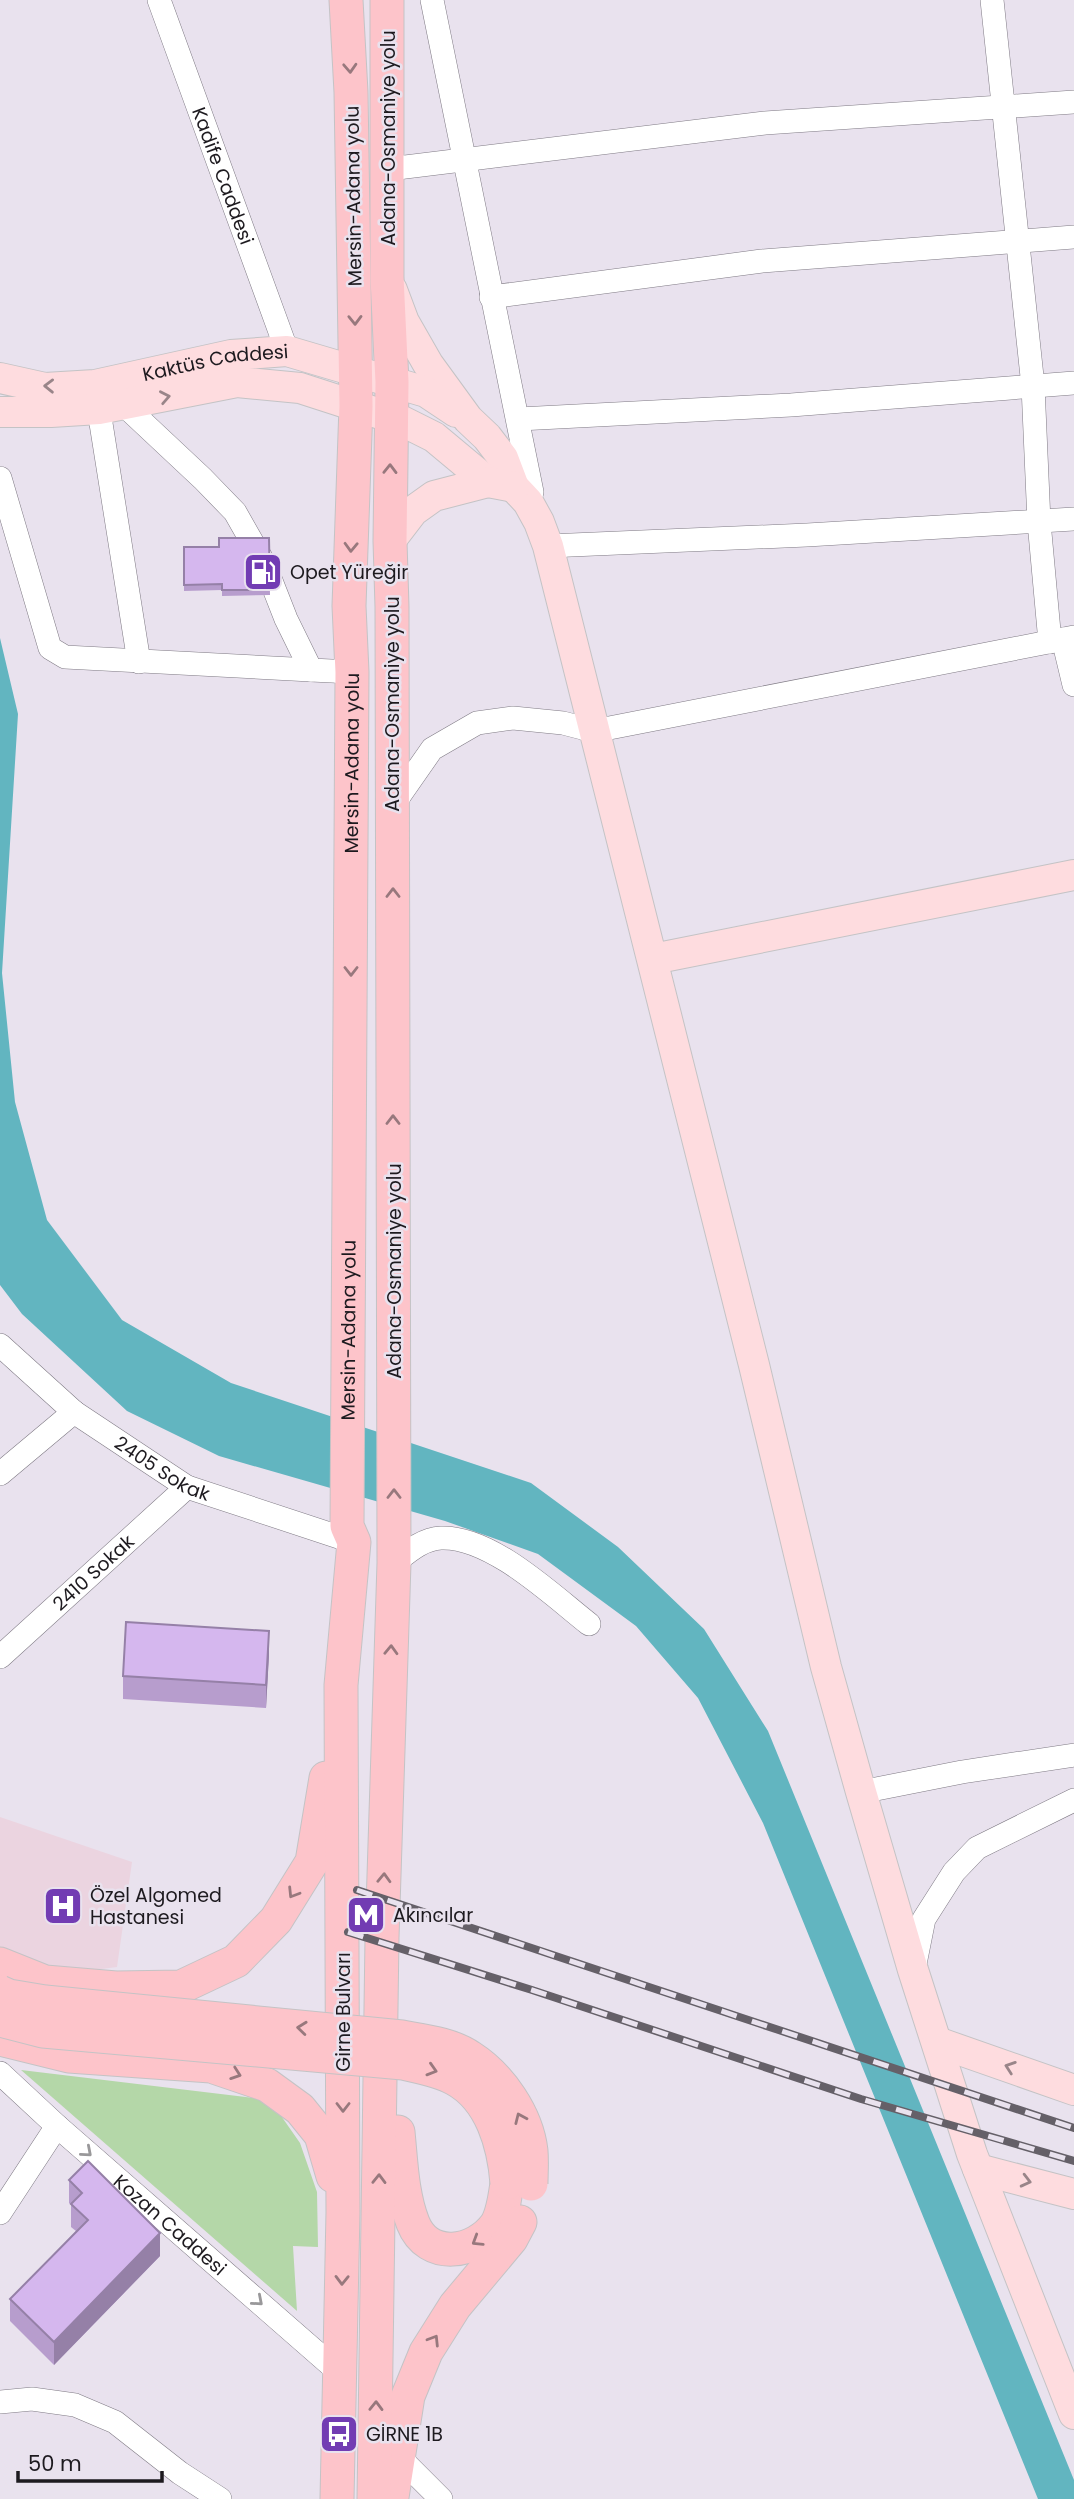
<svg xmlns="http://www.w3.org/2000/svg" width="1074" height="2499" font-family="Poppins,sans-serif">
  <rect width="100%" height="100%" fill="#e9e2ee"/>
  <path fill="#ebd4e0" d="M0,1817L132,1862L117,1967L71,1973L0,1951Z"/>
  <path fill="#b4d7a8" d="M21,2070L270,2100L300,2143L317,2192L318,2247L293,2246L297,2311Z"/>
  <path fill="#62b5c0" d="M0,638L18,714L2,973L15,1102L47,1220L122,1320L231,1383L531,1483L618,1547L704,1629L768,1731L1074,2480V2499H1038L763,1823L698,1698L636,1626L538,1554L445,1521L219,1456L127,1411L22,1314L0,1285Z"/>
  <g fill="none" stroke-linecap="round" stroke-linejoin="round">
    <g stroke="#7f7a84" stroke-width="24">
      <g id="minor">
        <path id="s1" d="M159,0L287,351"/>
        <path d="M432,0L532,492L528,502"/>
        <path d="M992,0L1033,386L1039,522L1050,642"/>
        <path d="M389,169L765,123L1074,102"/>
        <path d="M491,297L762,261L1074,237"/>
        <path d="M121,391L123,404L203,479L235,512L264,563L286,619L311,670L352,672"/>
        <path d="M96,392L139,662"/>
        <path d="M519,419L791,405L1074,383"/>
        <path d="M0,478L50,648L65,657L311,670"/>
        <path d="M548,546L807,535L1074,519"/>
        <path d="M1063,639L1074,685"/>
        <path d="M393,805L432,749L477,723L513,718L563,723L594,731L1074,637"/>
        <path id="s2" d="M0,1345L74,1412L187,1487L354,1542"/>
        <path d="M0,1474L74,1412"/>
        <path d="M394,1563C408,1552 422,1539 441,1538C491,1536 552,1595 589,1624"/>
        <path id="s3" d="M0,1657L187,1487"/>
        <path d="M861,1792L962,1772L1074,1755"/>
        <path d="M914,1969L924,1919L954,1872L977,1848L1074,1800"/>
        <path id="s4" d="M0,2073L57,2126L340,2373"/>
        <path d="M0,2213L57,2126"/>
        <path d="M0,2402L32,2399L75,2405L115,2422L180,2473L220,2499"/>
        <path d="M398,2456L441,2499"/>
      </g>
    </g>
    <g stroke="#c4c3c5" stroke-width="32">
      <g id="major">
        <path d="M392,290L404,322L428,364L468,419L487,437L503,458L514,487L528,502L539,522L548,546L754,1365L826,1667L861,1792L913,1970L972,2154L1074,2414"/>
        <path id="s5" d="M0,378L45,388L95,385L231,355L287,351L426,392L456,412"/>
        <path d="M0,412H51L99,409L237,382L300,388L402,421L434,437L488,482L514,487"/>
        <path d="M390,541L413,511L434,496L488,482"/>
        <path d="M653,959L1074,875"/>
        <path d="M937,2042L1074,2090"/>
        <path d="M978,2169L1074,2194"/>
      </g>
    </g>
    <g stroke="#c4c3c5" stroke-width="35">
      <g id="highway">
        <path d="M0,1964L45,1982L116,1988L181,1987L236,1961L276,1920L312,1862L326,1778"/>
        <path d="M0,2039L69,2056L211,2066L267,2085L300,2109L321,2135L333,2176"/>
        <path d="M398,2132C401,2162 402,2195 413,2223C428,2261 475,2254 496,2225C503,2214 505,2197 507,2183"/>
        <path d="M392,2497L408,2396L426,2352L455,2306L511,2239L520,2222"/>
        <path id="s6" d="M337,2499L343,2212L341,1685L354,1542L347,1526L352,672L349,606L356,406L351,92L346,0"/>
        <path d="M374,2499L382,1938L394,1563L392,607L390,541L392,382L387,277V0"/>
      </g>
    </g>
    <use href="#minor" stroke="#fff" stroke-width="23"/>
    <use href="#major" stroke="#fedcdf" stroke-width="30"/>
    <use href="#highway" stroke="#fdc4ca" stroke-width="33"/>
    <g stroke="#656068" stroke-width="8">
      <path id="rail" d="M357,1890L1074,2128
        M348,1932L532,1990L861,2099L1074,2161"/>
    </g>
    <use href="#rail" stroke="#e9e2ee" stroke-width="5" stroke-dasharray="16" stroke-linecap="butt"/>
    <g stroke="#c4c3c5" stroke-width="35" stroke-linecap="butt">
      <path id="highway-bridge" d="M0,1992L9,1996L45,2002L402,2037C424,2041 451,2044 470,2057C500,2076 527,2115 531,2151C532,2162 531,2173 531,2184
        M0,2020L43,2031L403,2063C420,2067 439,2070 455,2079C492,2099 504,2146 507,2183"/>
    </g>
    <use href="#highway-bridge" stroke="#fdc4ca" stroke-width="33"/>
  </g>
  <path fill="#b79dcd" d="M269,538L270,595L222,596V590L184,591V547H219Z
    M269,1654L266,1708L123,1699V1676Z
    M69,2180L160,2256L54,2365L10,2321V2299L76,2231L71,2227V2205L69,2203Z"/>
  <path fill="#9580a7" d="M269,1631V1654L266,1708V1685Z
    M160,2233V2256L54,2365V2342Z"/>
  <path fill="#d5b7ee" stroke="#9580a7" stroke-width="2" d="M219,538H269L270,590H222V584L184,585V547H219Z
    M126,1622L269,1631L266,1685L123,1676Z
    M88,2161L160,2233L54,2342L10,2299L88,2220L71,2204L82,2193L69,2180Z"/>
  <defs><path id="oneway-chevron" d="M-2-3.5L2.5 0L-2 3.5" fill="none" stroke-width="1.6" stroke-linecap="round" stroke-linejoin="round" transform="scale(1.75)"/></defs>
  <g stroke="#98787d">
    <use href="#oneway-chevron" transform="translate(350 68) rotate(87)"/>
    <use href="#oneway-chevron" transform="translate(355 320) rotate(89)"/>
    <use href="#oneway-chevron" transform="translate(390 469) rotate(-89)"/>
    <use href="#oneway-chevron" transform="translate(351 547) rotate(92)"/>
    <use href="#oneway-chevron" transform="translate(393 893) rotate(-90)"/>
    <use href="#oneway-chevron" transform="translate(351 971) rotate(90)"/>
    <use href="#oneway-chevron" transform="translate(393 1120) rotate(-90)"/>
    <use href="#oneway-chevron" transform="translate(394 1494) rotate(-90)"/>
    <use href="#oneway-chevron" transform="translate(391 1650) rotate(-88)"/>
    <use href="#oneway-chevron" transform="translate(384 1878) rotate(-88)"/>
    <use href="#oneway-chevron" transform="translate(293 1893) rotate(122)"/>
    <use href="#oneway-chevron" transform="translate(302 2028) rotate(-174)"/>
    <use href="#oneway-chevron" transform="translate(432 2070) rotate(17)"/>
    <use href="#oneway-chevron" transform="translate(236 2074) rotate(19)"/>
    <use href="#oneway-chevron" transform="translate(343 2107) rotate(90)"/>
    <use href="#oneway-chevron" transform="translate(520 2118) rotate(-114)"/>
    <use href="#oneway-chevron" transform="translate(379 2179) rotate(-89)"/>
    <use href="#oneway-chevron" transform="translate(477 2241) rotate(148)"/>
    <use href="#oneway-chevron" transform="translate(342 2280) rotate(91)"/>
    <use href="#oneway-chevron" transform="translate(434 2340) rotate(-58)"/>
    <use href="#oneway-chevron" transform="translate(376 2406) rotate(-89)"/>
  </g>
  <g stroke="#998589">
    <use href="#oneway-chevron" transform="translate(49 386) rotate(-179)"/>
    <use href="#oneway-chevron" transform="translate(165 397) rotate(-11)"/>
    <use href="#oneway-chevron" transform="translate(1010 2067) rotate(-161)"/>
    <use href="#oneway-chevron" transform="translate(1026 2181) rotate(14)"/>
  </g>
  <g stroke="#99989a">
    <use href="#oneway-chevron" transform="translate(87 2152) rotate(41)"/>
    <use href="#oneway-chevron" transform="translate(258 2301) rotate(41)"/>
  </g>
  <defs>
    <g id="fuel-square" transform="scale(2.0125)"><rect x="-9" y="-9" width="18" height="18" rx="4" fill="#723cb3" stroke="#e9e2ee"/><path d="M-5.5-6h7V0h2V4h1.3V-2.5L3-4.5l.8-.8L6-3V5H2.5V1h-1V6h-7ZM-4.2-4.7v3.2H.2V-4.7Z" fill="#fff"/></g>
    <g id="hospital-square" transform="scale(2.0125)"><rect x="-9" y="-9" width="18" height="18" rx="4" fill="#723cb3" stroke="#e9e2ee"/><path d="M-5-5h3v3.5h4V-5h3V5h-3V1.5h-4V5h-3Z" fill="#fff"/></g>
    <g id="metro-square" transform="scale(2.0125)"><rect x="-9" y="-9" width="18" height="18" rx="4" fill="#723cb3" stroke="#e9e2ee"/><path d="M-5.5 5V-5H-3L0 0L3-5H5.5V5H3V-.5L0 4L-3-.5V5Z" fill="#fff"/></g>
    <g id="bus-square" transform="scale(2.0125)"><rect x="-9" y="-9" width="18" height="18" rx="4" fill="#723cb3" stroke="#e9e2ee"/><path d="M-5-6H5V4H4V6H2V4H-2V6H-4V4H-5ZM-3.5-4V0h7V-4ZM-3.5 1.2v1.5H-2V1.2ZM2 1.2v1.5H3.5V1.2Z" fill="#fff"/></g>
  </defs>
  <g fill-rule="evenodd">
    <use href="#fuel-square" x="263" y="572"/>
    <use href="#hospital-square" x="63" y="1906"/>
    <use href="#metro-square" x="366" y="1915"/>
    <use href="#bus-square" x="339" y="2434"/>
  </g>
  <g text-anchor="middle" stroke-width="5" stroke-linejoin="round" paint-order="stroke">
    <g font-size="19" fill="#1d1a1f" stroke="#e9e2ee">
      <text transform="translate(388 138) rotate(-90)" y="7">Adana-Osmaniye yolu</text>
      <text dy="7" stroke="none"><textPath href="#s1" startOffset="187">Kadife Caddesi</textPath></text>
      <text transform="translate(353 196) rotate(-91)" y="7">Mersin-Adana yolu</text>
      <text dy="7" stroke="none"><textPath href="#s5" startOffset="219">Kaktüs Caddesi</textPath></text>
      <text transform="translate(392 704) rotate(-90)" y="7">Adana-Osmaniye yolu</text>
      <text dy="7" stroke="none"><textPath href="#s6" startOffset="1738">Mersin-Adana yolu</textPath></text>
      <text transform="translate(394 1271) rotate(-90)" y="7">Adana-Osmaniye yolu</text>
      <text dy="7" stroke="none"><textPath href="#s6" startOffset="1171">Mersin-Adana yolu</textPath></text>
      <text dy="7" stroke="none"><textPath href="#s2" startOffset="205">2405 Sokak</textPath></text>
      <text dy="7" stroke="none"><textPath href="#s3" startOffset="126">2410 Sokak</textPath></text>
      <text transform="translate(343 2012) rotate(-90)" y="7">Girne Bulvarı</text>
      <text dy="7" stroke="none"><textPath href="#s4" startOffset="228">Kozan Caddesi</textPath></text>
    </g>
    <g font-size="19" fill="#1d1a1f" stroke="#e9e2ee" text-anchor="start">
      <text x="290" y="579">Opet Yüreğir</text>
      <text x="90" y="1902">Özel Algomed<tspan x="90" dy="22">Hastanesi</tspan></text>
      <text x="393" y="1922">Akıncılar</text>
      <text x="366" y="2441">GİRNE 1B</text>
    </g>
  </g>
  <path d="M18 2471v10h144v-10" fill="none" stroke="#1d1a1f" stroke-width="3.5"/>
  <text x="28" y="2471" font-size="21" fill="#1d1a1f" stroke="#e9e2ee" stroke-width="5" paint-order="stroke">50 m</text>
</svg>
